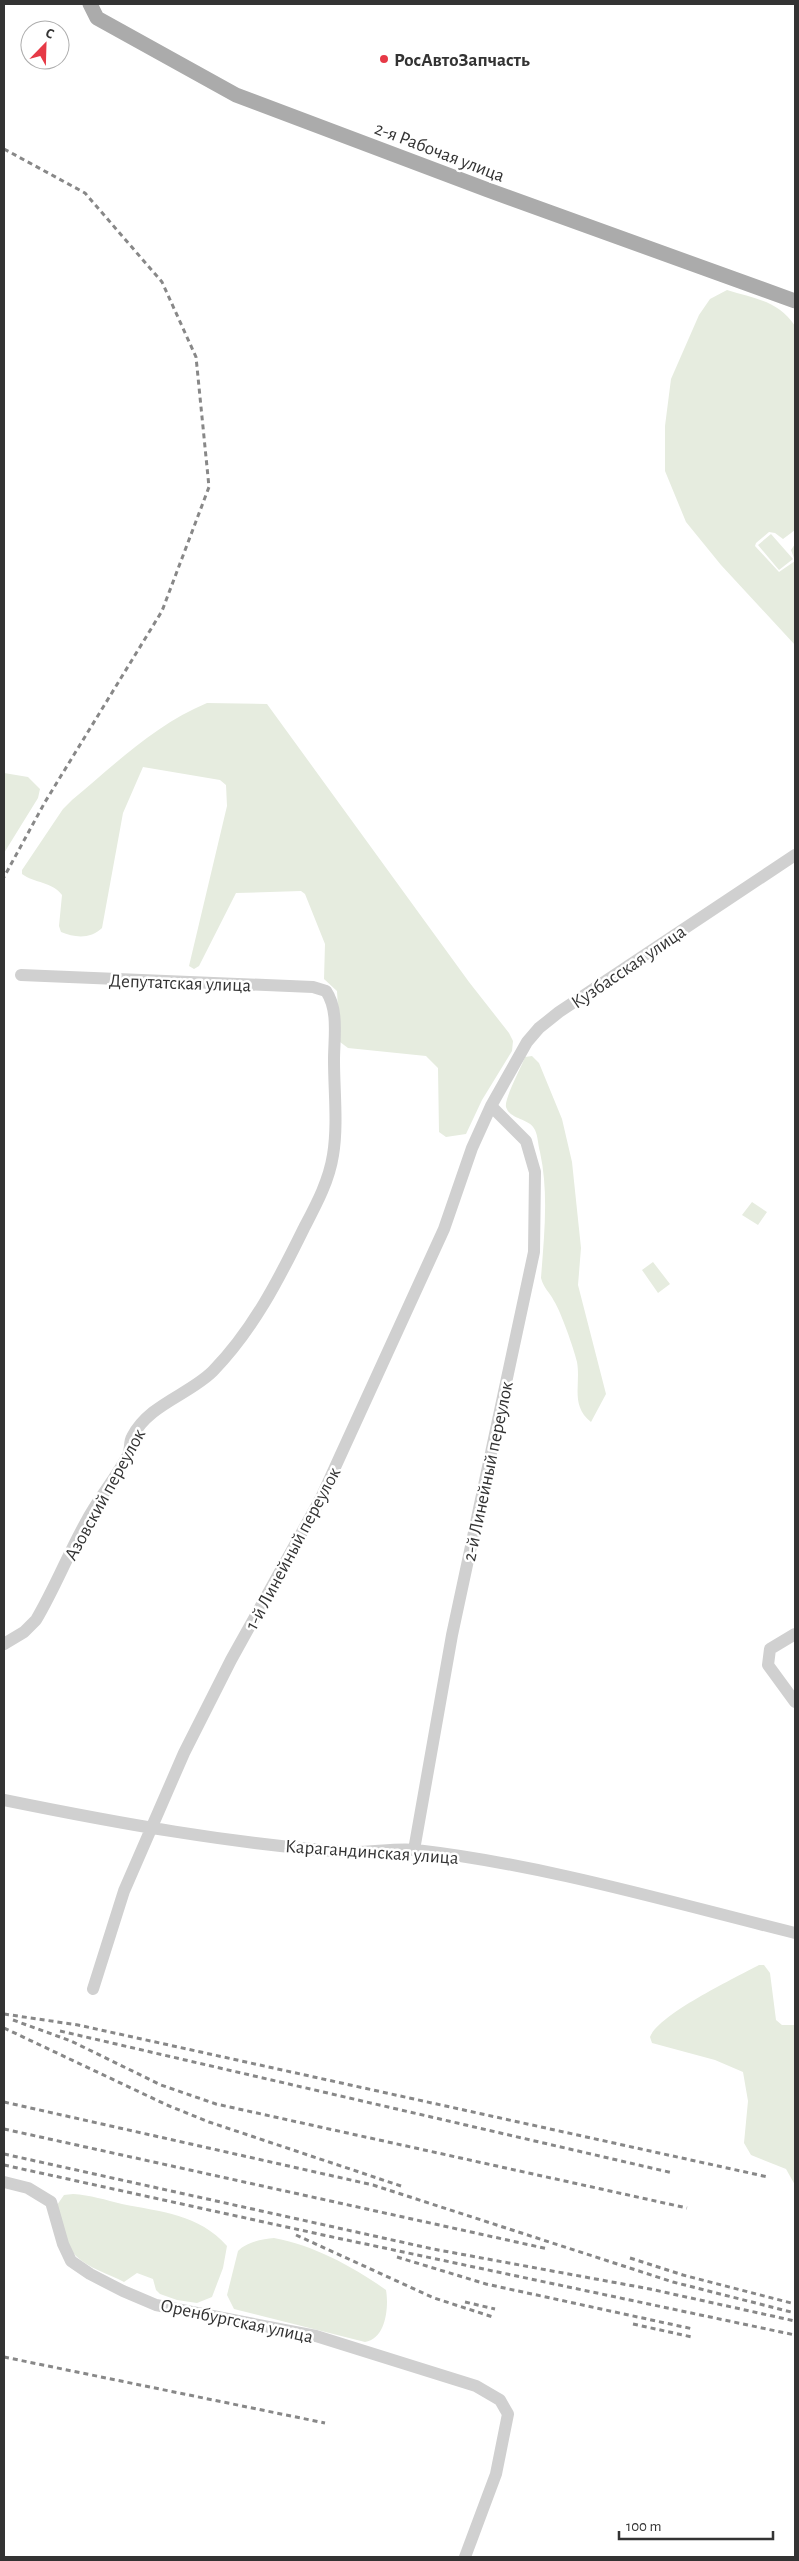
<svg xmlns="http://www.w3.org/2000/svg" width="799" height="2561" font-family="'Alegreya Sans',sans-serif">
  <rect width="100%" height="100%" fill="#fff"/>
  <path fill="#e6ecdf" d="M727,290C755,299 778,300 795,326V530L783,539L775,533L769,532L756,543L755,546L779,572L795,561L791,550L795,544V645L721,565L686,522L665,471V426L671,379L699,315L710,299Z
    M771,534L793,559L779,570L758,545Z
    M207,703L267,704L469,982L509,1033L513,1041L512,1051L482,1100L466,1134L446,1137L439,1132L438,1068L426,1056L348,1048L340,1042L337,991L324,979L325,944L305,894L301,891L236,893L199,966L194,969L189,966L227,806L226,785L220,780L143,767L123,813L102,928C91,939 75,938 61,932L59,926L62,895C53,882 34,883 22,874V870L63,809L72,800C114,765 156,724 207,703Z
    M4,773L28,777L40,789L38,798L4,853Z
    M532,1056L539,1063L562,1119L572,1162L581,1248L578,1285L606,1394L591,1422C570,1405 581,1385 577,1362C574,1349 561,1312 554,1301C549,1291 544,1289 541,1278C544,1236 549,1194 540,1152C538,1145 538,1136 535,1130C530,1118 510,1120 506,1107C504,1099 521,1068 525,1057Z
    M752,1202L767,1212L758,1225L742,1215Z
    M653,1262L670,1284L658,1293L642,1270Z
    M759,1965H764L770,1973L776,2020L782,2025H795V2185L786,2169L751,2155L744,2143L748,2101L743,2072L715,2060L652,2043L650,2037C659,2014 735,1978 759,1965Z
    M73,2194C90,2195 106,2200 122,2204C161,2212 199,2214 227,2246L223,2268L212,2297L197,2303L177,2300L160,2294L156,2290L153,2279L137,2273L124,2282C109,2274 88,2268 76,2256C64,2244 61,2220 57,2205L64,2195Z
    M274,2238C313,2245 354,2267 386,2290C389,2307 386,2339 365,2342L234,2309L227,2295L238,2251C246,2242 263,2239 274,2238Z"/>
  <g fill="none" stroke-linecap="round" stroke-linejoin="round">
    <path stroke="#d0d0d0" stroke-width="12" d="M795,1634L770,1649L768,1665L795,1702
      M4,1644L24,1632L36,1620C55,1588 68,1554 86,1522C98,1499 116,1478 128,1455C131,1449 129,1442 132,1437C149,1404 189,1395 213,1371C253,1330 279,1279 304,1228C316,1205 329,1181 333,1155C338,1125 334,1091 334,1060C334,1038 339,1010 326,991L313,987L21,975
      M4,1800C117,1823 232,1844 348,1852C370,1853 394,1848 416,1850C545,1865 670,1902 795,1933
      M414,1850L452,1635L534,1252L535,1172L526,1141L491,1106
      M93,1989L124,1891L184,1753L231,1660L321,1498L444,1229L472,1148L491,1106L527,1042L539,1028L559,1012L795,855
      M4,2182L28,2188L51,2202L63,2244L71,2261L90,2274L123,2291L156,2305L316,2336L476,2386L500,2400L508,2414L496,2474L465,2557"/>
    <path stroke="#ababab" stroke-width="15" d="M90,4L97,18L236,95L488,190L795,301"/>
    <path stroke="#888" stroke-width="3" stroke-dasharray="5 4" stroke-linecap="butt" d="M4,149L85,193L162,282L196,357L209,487L162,611L45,802L4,877
      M4,2014L78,2025L768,2177
      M13,2020L71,2041L161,2085L216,2104L687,2208
      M4,2028L167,2105L209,2122L404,2187
      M60,2031L673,2173
      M4,2102L373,2185L673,2282L795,2313
      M4,2129L548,2249
      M4,2154L433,2249L650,2289L795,2321
      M4,2165L323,2235L795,2335
      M296,2235L434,2298L493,2317
      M397,2257L486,2284L693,2329
      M630,2258L683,2275L795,2304
      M465,2302L495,2309
      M633,2324L692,2337
      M4,2357L325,2423"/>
  </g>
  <circle fill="#e63946" stroke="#fff" stroke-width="2" cx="384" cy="59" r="5"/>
  <g text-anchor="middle" stroke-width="5" stroke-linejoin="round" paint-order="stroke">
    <g font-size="19" font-weight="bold" fill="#333" stroke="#fff" text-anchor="start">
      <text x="394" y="66">РосАвтоЗапчасть</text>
    </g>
    <g font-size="19" fill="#333" stroke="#fff">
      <text transform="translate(440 151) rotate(21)" y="7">2-я Рабочая улица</text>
      <text transform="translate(628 966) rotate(-34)" y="7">Кузбасская улица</text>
      <text transform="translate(180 982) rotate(2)" y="7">Депутатская улица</text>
      <text transform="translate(487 1471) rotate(-78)" y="7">2-й Линейный переулок</text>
      <text transform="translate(104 1494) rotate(-61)" y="7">Азовский переулок</text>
      <text transform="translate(292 1548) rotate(-62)" y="7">1-й Линейный переулок</text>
      <text transform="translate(372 1851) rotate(4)" y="7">Карагандинская улица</text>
      <text transform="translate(237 2320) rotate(12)" y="7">Оренбургская улица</text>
    </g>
  </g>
  <rect width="799" height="2561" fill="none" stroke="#333333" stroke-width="10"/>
  <g transform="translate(45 45) rotate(23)"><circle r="24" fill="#ffffff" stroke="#adadad"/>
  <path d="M0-4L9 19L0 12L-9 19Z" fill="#e63946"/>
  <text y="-8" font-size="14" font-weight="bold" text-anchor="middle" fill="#333333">С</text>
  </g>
  <path d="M619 2531v8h154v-8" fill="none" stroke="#333333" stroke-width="2.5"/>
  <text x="626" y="2531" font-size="15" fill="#333333" stroke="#ffffff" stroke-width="4" paint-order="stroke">100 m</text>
</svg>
